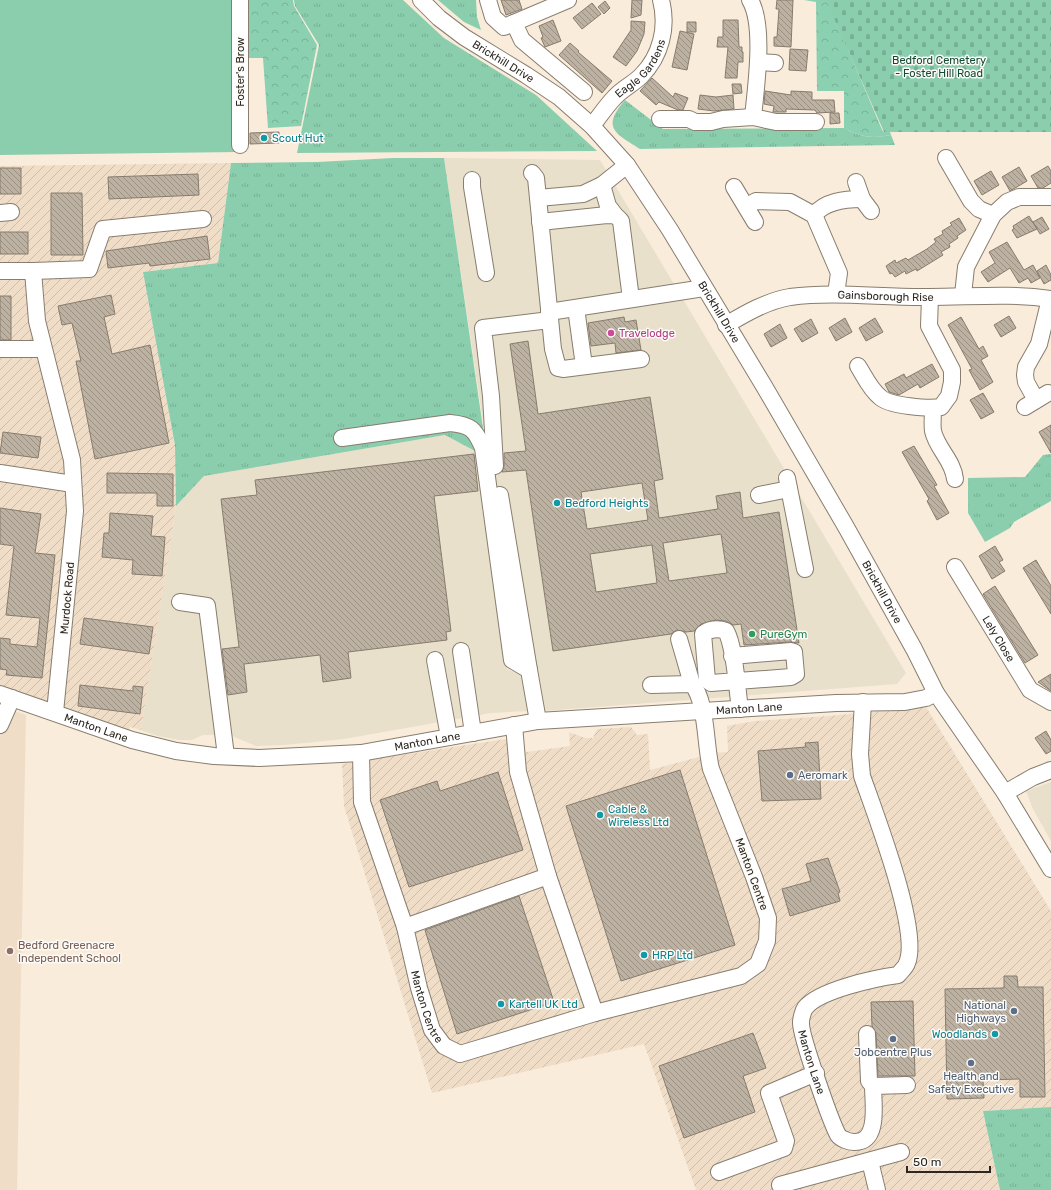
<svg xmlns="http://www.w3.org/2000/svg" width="1051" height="1190" font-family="Rubik,sans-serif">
  <defs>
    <pattern id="industrial-furrows" width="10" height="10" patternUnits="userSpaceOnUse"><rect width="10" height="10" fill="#efddc8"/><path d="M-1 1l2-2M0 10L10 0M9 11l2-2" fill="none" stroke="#cdbeac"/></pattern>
    <pattern id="grass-tufts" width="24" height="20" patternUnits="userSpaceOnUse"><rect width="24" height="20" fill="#8aceae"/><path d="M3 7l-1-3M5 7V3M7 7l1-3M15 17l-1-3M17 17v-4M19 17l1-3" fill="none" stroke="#77b195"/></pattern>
    <pattern id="forest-crowns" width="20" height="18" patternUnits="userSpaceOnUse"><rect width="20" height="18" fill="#8bd0b0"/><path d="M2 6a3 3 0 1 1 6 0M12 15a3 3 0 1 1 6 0" fill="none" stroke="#78b397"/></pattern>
    <pattern id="cemetery-stones" width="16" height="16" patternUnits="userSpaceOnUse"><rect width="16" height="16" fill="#8aceae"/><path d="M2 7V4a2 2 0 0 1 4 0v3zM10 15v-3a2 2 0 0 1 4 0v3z" fill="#77b195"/></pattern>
    <pattern id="building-back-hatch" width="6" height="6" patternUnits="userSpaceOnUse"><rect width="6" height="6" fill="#bdb1a1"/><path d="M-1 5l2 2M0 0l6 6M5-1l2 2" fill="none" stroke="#9a9083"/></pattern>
  </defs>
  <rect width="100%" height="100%" fill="#f9ecdb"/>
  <path fill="#e8e0cb" d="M444,158L600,160L906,673L897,684L543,711L518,659Z
    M445,435L475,451L507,669L526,677L532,702L528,711L491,713L344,739L284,745L256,746L232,736L223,735H203L192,740H179L158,736L141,730L176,506L204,476Z
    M1051,782V841L1033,809L1026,791Z"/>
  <path fill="url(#industrial-furrows)" d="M231,163L218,263L143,272L175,445L176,506L141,730L130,727L129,732L0,689V166Z
    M926,707L1051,911V1107L983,1111L1000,1190H696L644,1044L432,1093L344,806L342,764L506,739L527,752L570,746L569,732L585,738H593L597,729L631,727L637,735L648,734L650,770L714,753L728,752L727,726L755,721L828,716Z"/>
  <path fill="#efddc8" d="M0,706L26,715L17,1190H0Z"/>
  <path fill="url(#grass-tufts)" d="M294,0H403L444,38L536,95L597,151L297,153L319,45L295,6Z
    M438,0H476L477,17L481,30L464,22Z
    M625,100L663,129L844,128C861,137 871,139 891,135L895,145L640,149C615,133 601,128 625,100Z
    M393,158H444L486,449L475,451L445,435L204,476L176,506L175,445L143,272L218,263L231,163L317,162Z
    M1051,454V501L1014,522L1010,528L985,542L968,513V478L1025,477L1043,455Z
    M1051,1107V1190H1000L983,1111Z"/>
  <path fill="url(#forest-crowns)" d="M246,0H293L294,6L317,45L301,126L268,128L263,58H246Z
    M804,0H827L883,132H890L891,135C871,139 861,137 844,128V91H817L816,2Z"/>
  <path fill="url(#cemetery-stones)" d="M826,0H1051V132H884Z"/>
  <path fill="#8aceae" d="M0,0H234L238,152L0,155Z"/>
  <path fill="url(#building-back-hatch)" stroke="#877c6d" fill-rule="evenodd" d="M501,0H519L522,9L506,15Z
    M632,0H642L641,15L631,18Z
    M777,0H793L791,47L774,46V37H777L779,9H776Z
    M605,1L610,8L604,14L598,7Z
    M592,3L601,14L582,29L573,18Z
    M553,20L561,41L545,47L541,38L543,37L539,26Z
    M723,20H738L739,47H742V52H743V62H738L737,78H725L728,47H717L718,37H723Z
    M631,21L645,22L644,34L637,51L626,66L613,57L631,30Z
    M687,22H696V32H687Z
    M680,31L694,34L687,70L672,67Z
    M570,43L579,51L578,52L612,81L602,93L559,55Z
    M790,49L808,50L806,71L789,70Z
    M652,78L673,97L675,93L688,98L683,110H678L659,102L656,105L640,91Z
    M732,84H741L742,93L733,94Z
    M765,91L791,95V91L812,92V100H834L835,112L817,113L815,110L786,109V112H773L774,106L764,104Z
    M700,95L716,97L733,95L734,109L714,111L698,109Z
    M830,113H839L840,123L830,124Z
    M279,132V143L250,144V133Z
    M1048,166L1051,171V183L1043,188H1038L1031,176Z
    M1019,167L1027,181L1010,191L1002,177Z
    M0,168H21V194H0Z
    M991,171L999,185L982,195L974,181Z
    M198,174L199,195L109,199L108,177Z
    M51,193H82L83,255H51Z
    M1029,216L1037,229L1017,238L1012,230L1014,229L1013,226Z
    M1042,217L1049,229L1040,234L1033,222Z
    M959,218L966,230L957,236L958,238L949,244L950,247L941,252L943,255L917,271L916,269L906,274L905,271L895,277L892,273L890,274L886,266L895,260L896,263L906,258L908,260L927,249L936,242L934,239L943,234L942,231L952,225L950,223Z
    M0,232H28V254H0Z
    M207,236L210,259L150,266L149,263L108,268L106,251Z
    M1007,242L1024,270L1033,265L1040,278L1031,283L1028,278L1019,283L1010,268L988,282L981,272L995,263L989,252Z
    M1046,265L1051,275V280L1044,284L1037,271Z
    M111,295L115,314L104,317L112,354L150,345L169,443L95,459L76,361H81L72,323L62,325L58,306Z
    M0,296H11V340H0Z
    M1009,316L1016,328L1001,337L994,325Z
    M624,317L625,322L636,320L641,350L616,353L615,343L591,346L588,323Z
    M961,317L979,349L983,346L988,356L981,360L993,382L980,390L969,370L972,369L948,325Z
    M845,318L852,332L836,341L829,328Z
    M875,318L883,332L866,341L859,328Z
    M811,319L818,333L802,342L794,329Z
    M780,324L787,338L771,347L764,334Z
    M528,341L538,414L650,397L663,479L654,481L659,518L718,509L716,496L740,492L743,518L779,512L799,643L790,642L744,645L741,624L733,625L726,621L716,620L701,624L694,631L686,632L677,630L671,634L553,651L526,470L502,472L504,466V453L526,451L510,344ZM642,483L648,520L587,529L581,492ZM721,534L727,573L669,581L663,543ZM652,545L657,583L596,592L590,554Z
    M932,364L939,377L920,388L918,384L899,395L889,392L885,384L904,374L906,378Z
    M983,393L994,412L981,419L970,400Z
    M1051,425V453L1039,432Z
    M3,432L41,437L38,458L0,453Z
    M914,446L937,485L934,486L949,513L937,520L927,501L929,499L902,452Z
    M474,454L478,491L434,496L451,631L446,632L447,640L348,652L351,678L323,682L320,655L244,664L247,692L228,695L222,649L239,647L221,499L257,495L255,480Z
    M107,473L173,474V506H157V493H107Z
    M0,508L41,514L35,553L55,555L42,678L6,675L7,670L0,669V638L10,639V644L37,647L40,618L6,615L14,546L0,544Z
    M110,513L153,516L151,536L165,537L162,576L132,574L133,560L102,557L104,533H109Z
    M995,546L1003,560L999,562L1005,571L992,579L979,556Z
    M1036,560L1051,586V614L1023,568Z
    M995,586L1038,655L1025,663L983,594Z
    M84,618L153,627L149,654L80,644Z
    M1051,674V691L1038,682Z
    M80,685L133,691V686L143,687L140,714L78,706Z
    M1046,731L1051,740V751L1046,754L1035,738Z
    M818,742L821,799L762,801L758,751L806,747L805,743Z
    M680,770L735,945L621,981L566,806Z
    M498,772L523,850L409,887L380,800L437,781L440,791Z
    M828,858L840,892L838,893L840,901L790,916L782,889L811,881L806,864Z
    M519,896L554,1002L457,1034L425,930Z
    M1004,976H1017L1018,987H1043L1045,1097H1020V1079L983,1080L984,1098L947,1099L945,989L1004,988Z
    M913,1001L915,1076H878L876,1034L872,1026L871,1002Z
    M753,1033L766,1068L743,1076L755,1112L684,1138L659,1066Z"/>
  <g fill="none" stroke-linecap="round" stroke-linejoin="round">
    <g stroke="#887d6e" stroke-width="18">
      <g id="minor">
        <path d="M240,0V145"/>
        <path id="s1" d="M421,0L439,18L464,37L526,75L559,97L592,126L627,165L670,230L764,386L846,527L914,649L936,693L1005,793L1051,869"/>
        <path d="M488,0L493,17L504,27L568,0"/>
        <path d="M750,0C765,25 756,87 753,117"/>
        <path d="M514,23L522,40L584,92"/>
        <path d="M758,62L775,63"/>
        <path d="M660,119H689L695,122H711L723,119L753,117L776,122H816"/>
        <path id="s2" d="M592,126C599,117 606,106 615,97C622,89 633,84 641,76C661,56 668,27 661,0"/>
        <path d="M946,158L971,201L979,209L993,215"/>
        <path d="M532,173L536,178L538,198L553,349L558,368L563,369L641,359"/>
        <path d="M472,180V187L486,273"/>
        <path d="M856,182L862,199L871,211"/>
        <path d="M602,185L608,206L615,215"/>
        <path d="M734,187L755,222"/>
        <path d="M538,198L583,194L602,185L627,165"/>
        <path d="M747,206L756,201L790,202L814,215L839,273L836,294"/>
        <path d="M0,213L11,212"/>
        <path d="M814,215C825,201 845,199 862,199"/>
        <path d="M540,222L607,215C614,215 616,215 621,221L631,299"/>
        <path d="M0,271H33L37,321L72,460L75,511L55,712"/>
        <path d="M33,271L89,269L103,229L203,219"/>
        <path d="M963,295L966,267L993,215L1007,202L1019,197H1051"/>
        <path d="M576,308L584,366"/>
        <path d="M549,312L704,288"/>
        <path id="s3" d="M726,325C746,313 767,301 790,297C836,291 883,298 930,297C970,297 1011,293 1051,299"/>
        <path d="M0,349H42"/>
        <path d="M858,366C865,377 870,389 880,397C889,406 929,409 941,407L949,396L952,382V370L929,326L930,297"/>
        <path d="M1036,400L1026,382L1025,375L1026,367L1039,344L1050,299"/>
        <path d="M1025,407L1048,393"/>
        <path d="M933,409C933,416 932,424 933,431C937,449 953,460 955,479"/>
        <path d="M342,438L450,423C471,425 475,429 483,448L512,660L529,670L538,721"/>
        <path d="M495,466L491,396L483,328L550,320"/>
        <path d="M0,473L73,484"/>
        <path d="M787,478L805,569"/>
        <path d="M500,495L529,670"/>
        <path d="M759,495L789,489"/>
        <path id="s4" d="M955,567L1030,690L1051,702"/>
        <path d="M180,602L207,606L226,756"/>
        <path d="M679,639L692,684"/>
        <path d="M461,651L473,733"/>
        <path d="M732,656L791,651L794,652L796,674L791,677L711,683L707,680L703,634C709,629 718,628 726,631C735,647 737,690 740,709"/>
        <path d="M435,660L449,737"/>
        <path id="s5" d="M0,694L132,740L176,751L214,756L259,758L361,753L538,721L836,703L905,702L926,698L936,693"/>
        <path id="s6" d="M863,702L860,754L862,776C874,811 921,931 907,963C906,967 901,971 898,975C876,978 819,990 805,1008C803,1011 801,1019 801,1022C800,1035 831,1122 838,1135C841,1139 849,1142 854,1142C880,1143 873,1103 873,1086L869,1081L867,1034"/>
        <path d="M0,725L12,698"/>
        <path id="s7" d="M361,753L362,802L405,927L419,988L432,1030L444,1046L460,1054L595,1013L548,876L518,772L514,725"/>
        <path d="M1005,793L1033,777L1051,770"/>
        <path d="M405,927L548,876"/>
        <path d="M595,1013L741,976L758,964L767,941L768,918L754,877L711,769C705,745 707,701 692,684L651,685"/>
        <path d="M873,1086L907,1085"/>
        <path d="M870,1161L877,1190"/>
        <path d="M719,1172L784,1148L786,1141L769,1093L816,1073"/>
        <path d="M780,1185L901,1152"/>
      </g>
    </g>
    <use href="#minor" stroke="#fff" stroke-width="16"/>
  </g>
  <g fill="#0f9aa8" stroke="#fdfbf7" stroke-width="1.5">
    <circle cx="264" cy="138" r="4"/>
    <circle cx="557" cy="503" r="4"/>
    <circle cx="600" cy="815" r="4"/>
    <circle cx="644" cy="955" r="4"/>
    <circle cx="501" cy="1004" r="4"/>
    <circle cx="995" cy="1034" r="4"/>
  </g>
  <circle fill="#d1479c" stroke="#fdfbf7" stroke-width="1.5" cx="611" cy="333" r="4"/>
  <circle fill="#2e9e5b" stroke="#fdfbf7" stroke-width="1.5" cx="752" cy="634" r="4"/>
  <g fill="#5c6f8a" stroke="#fdfbf7" stroke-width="1.5">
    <circle cx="790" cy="775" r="4"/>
    <circle cx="1014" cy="1011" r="4"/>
    <circle cx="893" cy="1039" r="4"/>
    <circle cx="971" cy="1063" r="4"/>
  </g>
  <circle fill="#8d6e63" stroke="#fdfbf7" stroke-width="1.5" cx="10" cy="951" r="4"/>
  <g text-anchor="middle" stroke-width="3" stroke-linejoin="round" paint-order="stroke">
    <g font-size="11" fill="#114934" stroke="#fdfbf7">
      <text x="939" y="64">Bedford Cemetery<tspan x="939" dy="13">- Foster Hill Road</tspan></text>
    </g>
    <g font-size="11" fill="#2c2721" stroke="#fdfbf7">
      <text dy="4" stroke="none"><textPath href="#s1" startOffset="103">Brickhill Drive</textPath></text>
      <text dy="4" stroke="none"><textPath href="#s2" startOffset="76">Eagle Gardens</textPath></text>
      <text transform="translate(240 72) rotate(-90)" y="4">Foster's Brow</text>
      <text dy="4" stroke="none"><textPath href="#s3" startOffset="166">Gainsborough Rise</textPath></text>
      <text dy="4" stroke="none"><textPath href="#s1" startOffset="439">Brickhill Drive</textPath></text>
      <text dy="4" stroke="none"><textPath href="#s1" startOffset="763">Brickhill Drive</textPath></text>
      <text transform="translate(67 598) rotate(-85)" y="4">Murdock Road</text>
      <text dy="4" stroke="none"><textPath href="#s4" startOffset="84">Lely Close</textPath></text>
      <text dy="4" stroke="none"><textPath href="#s5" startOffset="762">Manton Lane</textPath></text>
      <text dy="4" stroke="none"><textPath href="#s5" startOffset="102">Manton Lane</textPath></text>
      <text dy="4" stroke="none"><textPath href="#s5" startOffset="438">Manton Lane</textPath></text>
      <text transform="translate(752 874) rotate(70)" y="4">Manton Centre</text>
      <text dy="4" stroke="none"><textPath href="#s7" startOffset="264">Manton Centre</textPath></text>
      <text dy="4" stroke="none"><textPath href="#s6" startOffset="440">Manton Lane</textPath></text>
    </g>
    <g font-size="11" fill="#0d838f" stroke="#fdfbf7" text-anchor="start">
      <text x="272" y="142">Scout Hut</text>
      <text x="565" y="507">Bedford Heights</text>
      <text x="608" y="813">Cable &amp;<tspan x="608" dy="13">Wireless Ltd</tspan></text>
      <text x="652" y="959">HRP Ltd</text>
      <text x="509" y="1008">Kartell UK Ltd</text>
      <text x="987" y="1038" text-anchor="end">Woodlands</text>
    </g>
    <g font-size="11" fill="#b23c85" stroke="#fdfbf7" text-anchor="start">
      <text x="619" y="337">Travelodge</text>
    </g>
    <g font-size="11" fill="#27864d" stroke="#fdfbf7" text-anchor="start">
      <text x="760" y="638">PureGym</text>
    </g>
    <g font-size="11" fill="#4e5e75" stroke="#fdfbf7">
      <text x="798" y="779" text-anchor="start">Aeromark</text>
      <text x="1006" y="1009" text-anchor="end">National<tspan x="1006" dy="13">Highways</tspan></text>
      <text x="893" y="1056">Jobcentre Plus</text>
      <text x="971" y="1080">Health and<tspan x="971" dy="13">Safety Executive</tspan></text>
    </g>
    <g font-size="11" fill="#785e54" stroke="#fdfbf7" text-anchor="start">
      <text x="18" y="949">Bedford Greenacre<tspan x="18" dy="13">Independent School</tspan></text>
    </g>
  </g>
  <path d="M907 1166v6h83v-6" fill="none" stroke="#2c2721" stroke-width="2"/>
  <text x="913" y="1166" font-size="12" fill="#2c2721" stroke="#fdfbf7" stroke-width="3" paint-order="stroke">50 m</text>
</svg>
